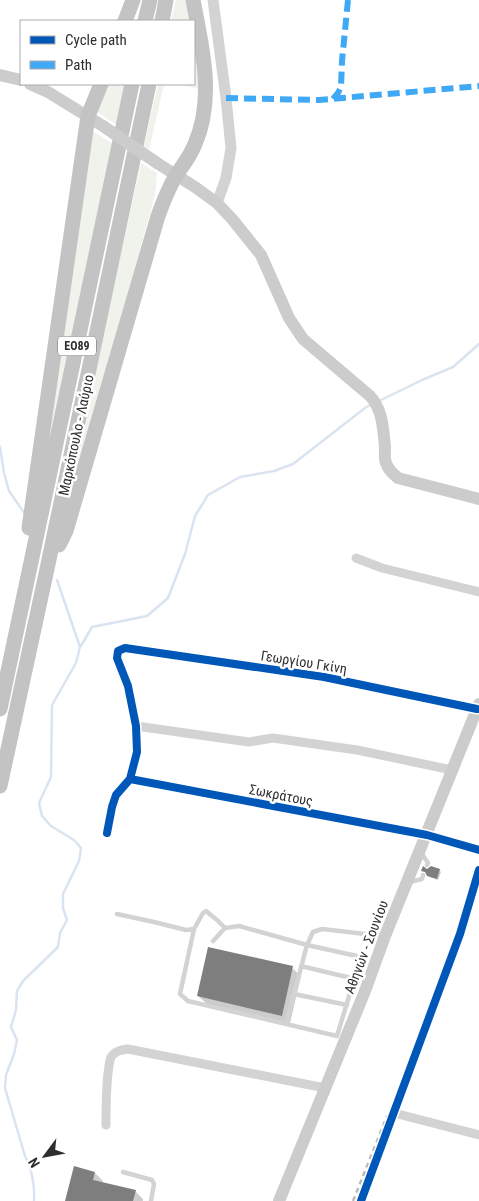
<svg xmlns="http://www.w3.org/2000/svg" width="479" height="1201" font-family="'Roboto Condensed',sans-serif">
  <rect width="100%" height="100%" fill="#fff"/>
  <path fill="#eff3ec" d="M176,0H191C196,30 200,59 200,89L176,84H194V21H171Z
    M106,84H128L119,127L96,111Z
    M158,84H164L149,150L144,146Z
    M91,130L115,145L42,495Z
    M141,163L157,173L155,195L66,516L63,515Z"/>
  <path fill="#0003" d="M439,870L441,872L438,880L430,877L427,873L423,871Z
    M292,968L301,976L290,1023L207,1004L198,996Z
    M95,1173L103,1181L102,1183L135,1191L143,1199V1201H67Z"/>
  <g fill="none" stroke-linecap="round" stroke-linejoin="round">
    <path stroke="#dae4f0" stroke-width="2.5" d="M379,401L422,380L453,367L479,344
      M0,447L4,473L9,491L25,514
      M81,646L92,627L147,616L168,598L185,554L195,516L208,495L240,477L274,471L293,464L365,408L372,404
      M34,1201C35,1187 32,1169 25,1156L5,1088L6,1075L14,1054L17,1040L11,1027L16,1010L17,991L23,981L58,947L60,933L67,920L63,908V894L79,861L81,848L74,840L51,826L42,816L39,803L51,777L52,705L76,663L80,647L57,580"/>
  </g>
  <path fill="#7e7e7e" d="M423,866L427,869L431,866L440,869L437,879L427,876L425,872L421,871Z
    M208,947L293,966L282,1016L197,996Z
    M74,1166L95,1172L93,1180L136,1190L133,1201H65Z"/>
  <g fill="none" stroke-linecap="round" stroke-linejoin="round">
    <path stroke="#d3d3d3" stroke-width="4.5" d="M422,854L428,863L427,865
      M410,882L422,879L423,875
      M117,914L154,922L186,930L194,929L203,913L206,911L217,920L225,928
      M194,929L180,994L188,1001L337,1036L360,960L357,956L307,945L239,926L225,928L213,941
      M301,966L355,979
      M294,994L347,1005
      M286,1024L307,945L313,932L322,929L382,936
      M123,1172L152,1180L154,1184L151,1201"/>
    <path stroke="#d3d3d3" stroke-width="9" d="M356,558L382,568L479,592
      M136,726L249,742L273,738L357,750L452,770
      M130,779L427,835L479,850
      M107,833L112,807L116,795L130,779L137,752L136,726L128,686L117,658L118,651L125,648L324,677L477,709
      M394,1113L479,1135
      M106,1125C106,1108 106,1091 108,1073C109,1068 109,1062 111,1057C115,1051 121,1050 128,1049L325,1088
      M361,1201L460,934L479,870"/>
    <path stroke="#d3d3d3" stroke-width="11" d="M213,0L226,98L231,148L226,178L217,203"/>
    <path stroke="#ccc" stroke-width="12" d="M0,75L21,80
      M30,84L48,92L103,126
      M157,163L195,187L217,203L233,220L261,255L289,318L303,339L370,396C383,410 383,429 385,447C385,452 384,458 386,463C388,469 393,474 398,478L479,499
      M279,1201L365,991L385,936L479,704"/>
    <path stroke="#c3c3c3" stroke-width="15" d="M125,21L133,0
      M145,21L150,0
      M162,21L166,0
      M29,528L88,116L101,84
      M59,545L66,531L158,216C163,202 168,190 175,177C182,166 190,157 195,144C215,98 202,47 193,0
      M0,709L132,84
      M0,786L47,569L149,84"/>
    <path stroke="#bababa" stroke-width="2.5" stroke-dasharray="5 4" stroke-linecap="butt" d="M353,1201L387,1116"/>
    <path stroke="#ccc" stroke-width="12" d="M103,126L157,163"/>
    <path stroke="#3fa9f5" stroke-width="6" stroke-dasharray="12 6" stroke-linecap="butt" d="M226,98L319,100L479,86
      M333,99L338,93L341,87L342,61L348,0"/>
    <g stroke="#fff" stroke-width="11">
      <path id="cycleway" d="M130,779L427,835L479,850
        M107,833L112,807L116,795L130,779L137,752L136,726L128,686L117,658L118,651L125,648L324,677L477,709
        M361,1201L460,934L479,870"/>
    </g>
    <use href="#cycleway" stroke="#0057b8" stroke-width="8"/>
  </g>
  <g text-anchor="middle" stroke-width="5" stroke-linejoin="round" paint-order="stroke">
    <rect fill="#fff" stroke="#6d6d6d" stroke-width="1" x="58" y="336.5" width="38" height="19" rx="4"/>
    <g font-size="12" font-weight="bold" fill="#2e2e2e">
      <text x="77" y="350">ΕΟ89</text>
    </g>
    <g font-size="14" fill="#2e2e2e" stroke="#fff">
      <text transform="translate(76 435) rotate(-78)" y="5">Μαρκόπουλο - Λαύριο</text>
      <text transform="translate(304 662) rotate(9)" y="5">Γεωργίου Γκίνη</text>
      <text transform="translate(281 795) rotate(11)" y="5">Σωκράτους</text>
      <text transform="translate(366 947) rotate(-69)" y="5">Αθηνών - Σουνίου</text>
    </g>
  </g>
  <rect x="20" y="20" width="175" height="65" fill="#ffffff" stroke="#ababab"/>
  <rect x="30" y="36" width="25" height="8" fill="#0057b8" stroke="#ababab"/>
  <text x="65" y="45" font-size="15" fill="#2e2e2e">Cycle path</text>
  <rect x="30" y="61" width="25" height="8" fill="#3fa9f5" stroke="#ababab"/>
  <text x="65" y="70" font-size="15" fill="#2e2e2e">Path</text>
  <g transform="translate(45 1156) rotate(238)" stroke="#ffffff" stroke-width="4" paint-order="stroke">
  <path d="M0-4L9 19L0 12L-9 19Z" fill="#2e2e2e"/>
  <text y="-8" font-size="14" font-weight="bold" text-anchor="middle" fill="#2e2e2e">N</text>
  </g>
</svg>
